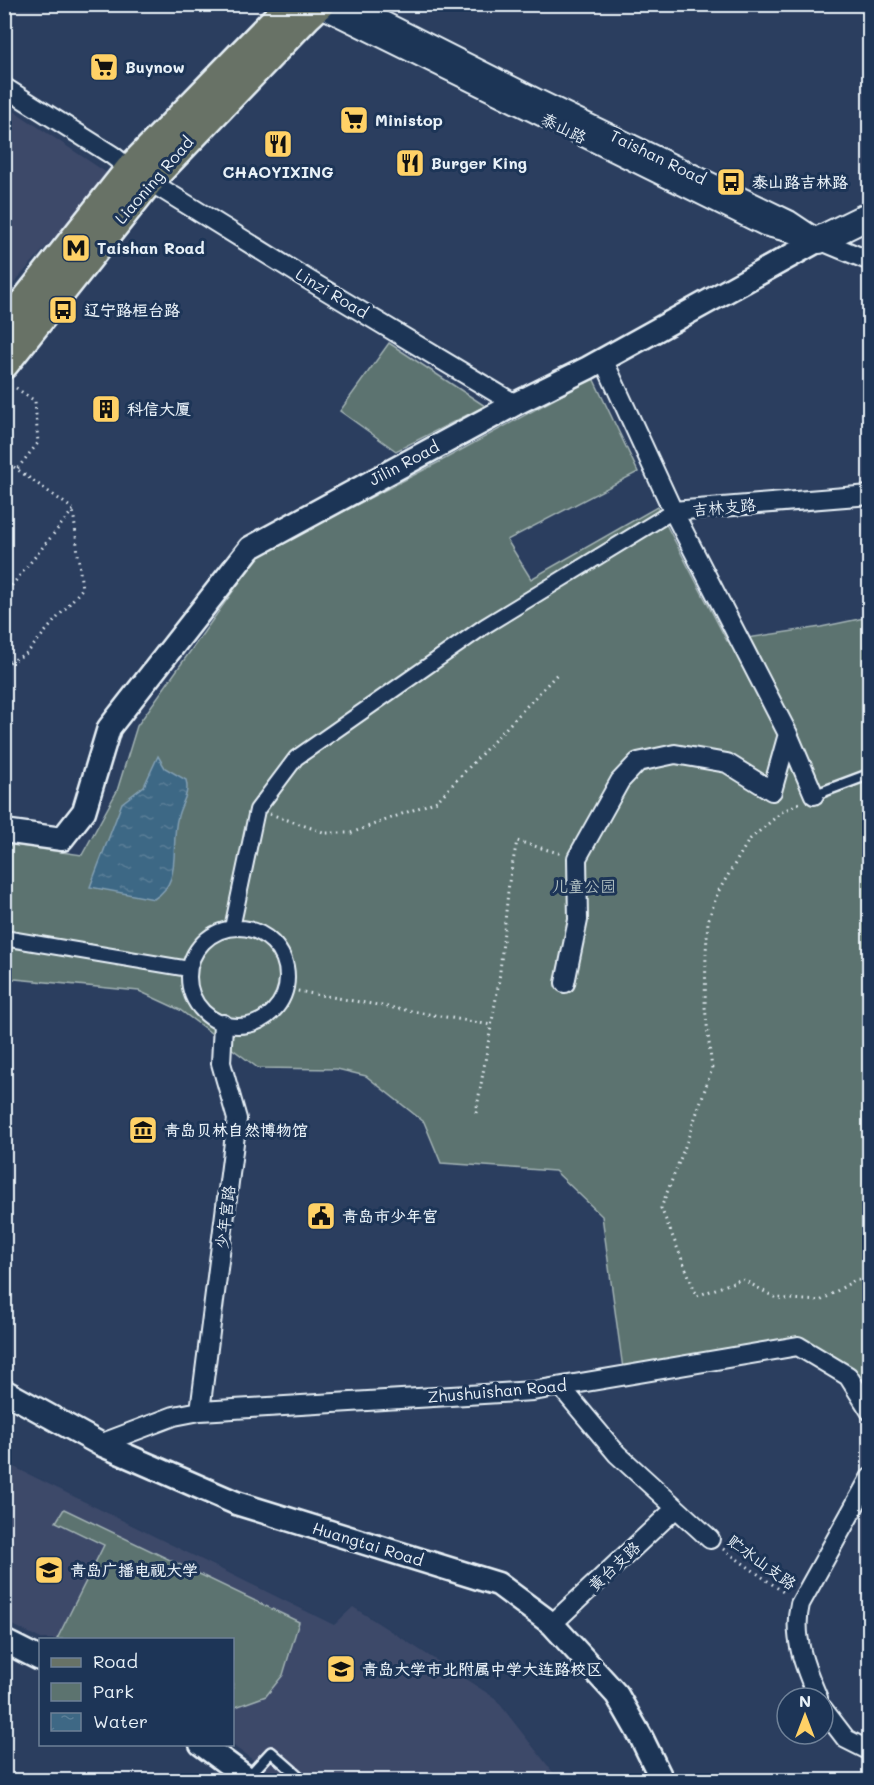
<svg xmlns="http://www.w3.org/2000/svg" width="874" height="1785" font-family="Mali,'LXGW WenKai TC',sans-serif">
  <defs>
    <pattern id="water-ripples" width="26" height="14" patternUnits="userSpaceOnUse" patternTransform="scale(1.5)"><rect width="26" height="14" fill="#3e6885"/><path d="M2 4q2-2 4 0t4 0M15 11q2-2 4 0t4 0" fill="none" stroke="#5a7e97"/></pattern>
  </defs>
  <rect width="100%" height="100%" fill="#2b3e5f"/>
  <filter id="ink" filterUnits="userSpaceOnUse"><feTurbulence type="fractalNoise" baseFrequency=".0167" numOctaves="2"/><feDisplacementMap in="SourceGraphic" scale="12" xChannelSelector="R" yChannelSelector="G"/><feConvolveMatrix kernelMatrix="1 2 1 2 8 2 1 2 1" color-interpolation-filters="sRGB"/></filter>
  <g filter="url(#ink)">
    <path fill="#3c4869" d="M5,105L110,175L5,293Z
      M4,1462L334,1625L353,1607L495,1698L559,1780H281L232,1745V1640L41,1639L5,1621Z"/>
    <path fill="#5c736f" stroke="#a2b2b4" stroke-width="1.5" d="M389,343L485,406L396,451L340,411Z
      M593,378L638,472L507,540L531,579L657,507L727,641L821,627L869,617V1411L848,1376L798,1346L624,1376L602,1216L555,1171L441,1163L424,1122L366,1076L337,1069L258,1068L180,1010L139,991L5,978V844L82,855L117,791L137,726L258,556L441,461Z
      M64,1509L299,1622L283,1675L266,1696L233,1708L232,1640L57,1639L104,1545L56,1522Z"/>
    <path fill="url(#water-ripples)" stroke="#829fb3" stroke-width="1.5" d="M158,756L165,768L186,780C190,795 181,803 178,816C172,836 177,859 171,878C168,887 162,894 154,899L90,887L122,803L144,786Z"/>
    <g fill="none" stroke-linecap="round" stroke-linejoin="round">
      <g stroke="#e8f1f8" stroke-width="14">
        <path id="service" d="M814,795L870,774
          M247,1778L271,1752L303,1780"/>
      </g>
      <g stroke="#e8f1f8" stroke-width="18">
        <path id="pedestrian" d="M189 977a49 49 0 1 1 98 0a49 49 0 1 1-98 0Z
          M232,928L257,810L296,758L485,626L673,511
          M4,938L189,969"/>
      </g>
      <g stroke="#e8f1f8" stroke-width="22">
        <path id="minor" d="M350,4L540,100L789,220L810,234
          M317,6L764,226L819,240L870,261
          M4,87L112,155L130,169
          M149,181L307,279L515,404
          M603,359L673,511L870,495
          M673,511L788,734L814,795
          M565,983L578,920L577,858L620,781L638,762L675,754L727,763L772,791L788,734
          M561,1387L617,1454L710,1539
          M200,1411L237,1119L221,1063L223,1024
          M100,1444L174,1416L200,1411L533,1391L798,1346L848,1376L870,1411
          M552,1624L676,1508
          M818,1698C805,1668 792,1637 800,1604L870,1478
          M823,1709L846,1739L870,1751"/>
      </g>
      <g stroke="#e8f1f8" stroke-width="27">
        <path id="tertiary" d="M4,831L62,839L84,811L109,728L250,548L515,404L588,368L819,240
          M4,1391L100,1444L236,1503L498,1584L552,1624L617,1695L641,1737L662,1780
          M4,1641L40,1659
          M201,1744L250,1780"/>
      </g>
      <g stroke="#e8f1f8" stroke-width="30">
        <path id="secondary" d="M819,240L870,215"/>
      </g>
      <g stroke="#e8f1f8" stroke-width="33">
        <path id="primary" d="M4,328L130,169L291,4
          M4,364L149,181L306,17L320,4"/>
      </g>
      <path stroke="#e8f1f8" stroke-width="3" stroke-dasharray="1.5 4.5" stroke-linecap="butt" d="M16,388L35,401L38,443L17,469
        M4,460L73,509
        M4,595L73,510
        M4,665L27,653L82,589L73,509
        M799,803L782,812L749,840L718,892L708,921L706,952L705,1007L712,1069L686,1144L661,1208L697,1296L742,1279L776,1298L820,1301L855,1280H870
        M270,814L326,833H351L437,801L559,672
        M286,989L491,1025
        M476,1113L499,981L509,882L517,841L562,854
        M723,1549L786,1594"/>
      <use href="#service" stroke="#1d3557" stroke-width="9"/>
      <use href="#pedestrian" stroke="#1d3557" stroke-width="14"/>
      <use href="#minor" stroke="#1d3557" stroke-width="18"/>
      <use href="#tertiary" stroke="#1d3557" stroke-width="22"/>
      <use href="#secondary" stroke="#1d3557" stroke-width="26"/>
      <use href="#primary" stroke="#687266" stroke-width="28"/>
    </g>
  </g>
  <defs>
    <g id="supermarket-square" transform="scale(1.5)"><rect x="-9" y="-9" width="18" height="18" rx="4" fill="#ffd166" stroke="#1d3557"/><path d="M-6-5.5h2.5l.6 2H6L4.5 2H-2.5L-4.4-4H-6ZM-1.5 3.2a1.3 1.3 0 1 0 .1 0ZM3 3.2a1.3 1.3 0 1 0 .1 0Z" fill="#111"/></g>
    <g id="restaurant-square" transform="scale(1.5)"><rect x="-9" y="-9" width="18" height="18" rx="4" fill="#ffd166" stroke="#1d3557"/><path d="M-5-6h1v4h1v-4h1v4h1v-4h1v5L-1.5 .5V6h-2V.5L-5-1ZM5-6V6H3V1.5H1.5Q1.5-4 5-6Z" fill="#111"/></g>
    <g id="bus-square" transform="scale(1.5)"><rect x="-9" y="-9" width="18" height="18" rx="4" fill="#ffd166" stroke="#1d3557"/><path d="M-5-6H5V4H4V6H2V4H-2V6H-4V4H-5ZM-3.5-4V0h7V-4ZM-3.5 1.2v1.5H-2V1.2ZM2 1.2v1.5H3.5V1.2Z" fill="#111"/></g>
    <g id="metro-square" transform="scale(1.5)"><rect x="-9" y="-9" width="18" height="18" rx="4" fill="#ffd166" stroke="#1d3557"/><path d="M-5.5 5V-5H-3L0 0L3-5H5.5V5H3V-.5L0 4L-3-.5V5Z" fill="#111"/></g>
    <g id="building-square" transform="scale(1.5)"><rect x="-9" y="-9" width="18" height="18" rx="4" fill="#ffd166" stroke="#1d3557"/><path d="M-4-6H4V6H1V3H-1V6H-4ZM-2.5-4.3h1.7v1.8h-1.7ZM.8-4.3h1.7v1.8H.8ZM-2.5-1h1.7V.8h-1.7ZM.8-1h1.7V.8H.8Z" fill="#111"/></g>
    <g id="museum-square" transform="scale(1.5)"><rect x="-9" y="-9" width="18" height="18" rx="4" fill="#ffd166" stroke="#1d3557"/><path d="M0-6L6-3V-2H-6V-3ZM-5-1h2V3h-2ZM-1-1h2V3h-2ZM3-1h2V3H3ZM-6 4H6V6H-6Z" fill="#111"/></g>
    <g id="civic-square" transform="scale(1.5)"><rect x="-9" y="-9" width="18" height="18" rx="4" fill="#ffd166" stroke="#1d3557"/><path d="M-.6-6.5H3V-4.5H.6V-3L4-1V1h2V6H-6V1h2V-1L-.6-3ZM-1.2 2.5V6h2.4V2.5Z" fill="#111"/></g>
    <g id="school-square" transform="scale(1.5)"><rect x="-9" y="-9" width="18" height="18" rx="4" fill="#ffd166" stroke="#1d3557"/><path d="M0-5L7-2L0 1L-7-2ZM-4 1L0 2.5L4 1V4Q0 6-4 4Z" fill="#111"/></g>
  </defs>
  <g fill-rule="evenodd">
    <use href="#supermarket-square" x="104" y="67"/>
    <use href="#supermarket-square" x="354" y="120"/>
    <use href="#restaurant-square" x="278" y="144"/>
    <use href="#restaurant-square" x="410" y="163"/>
    <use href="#bus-square" x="731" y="182"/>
    <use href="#metro-square" x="76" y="248"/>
    <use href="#bus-square" x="63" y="310"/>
    <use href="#building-square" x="106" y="409"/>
    <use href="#museum-square" x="143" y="1130"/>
    <use href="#civic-square" x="321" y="1216"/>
    <use href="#school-square" x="49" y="1570"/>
    <use href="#school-square" x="341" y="1669"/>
  </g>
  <g text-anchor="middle" stroke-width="6" stroke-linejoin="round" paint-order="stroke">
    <g font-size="16" font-weight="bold" fill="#e8f1f8" stroke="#1d3557" text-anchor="start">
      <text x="125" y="73">Buynow</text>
      <text x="375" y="126">Ministop</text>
      <text x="431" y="169">Burger King</text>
      <text x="278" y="178" text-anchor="middle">CHAOYIXING</text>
      <text x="752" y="188">泰山路吉林路</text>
      <text x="97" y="254">Taishan Road</text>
      <text x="84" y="316">辽宁路桓台路</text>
      <text x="127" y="415">科信大厦</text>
      <text x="164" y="1136">青岛贝林自然博物馆</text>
      <text x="342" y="1222">青岛市少年宫</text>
      <text x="70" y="1576">青岛广播电视大学</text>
      <text x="362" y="1675">青岛大学市北附属中学大连路校区</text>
    </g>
    <g font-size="16" fill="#e8f1f8" stroke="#1d3557">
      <text transform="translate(564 128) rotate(26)" y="6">泰山路</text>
      <text transform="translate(658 157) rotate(26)" y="6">Taishan Road</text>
      <text transform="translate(154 180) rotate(-49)" y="6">Liaoning Road</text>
      <text transform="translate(332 293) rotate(31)" y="6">Linzi Road</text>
      <text transform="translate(404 463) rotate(-28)" y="6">Jilin Road</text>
      <text transform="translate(724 507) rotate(-5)" y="6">吉林支路</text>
      <text transform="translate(225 1217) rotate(-83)" y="6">少年宫路</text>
      <text transform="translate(497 1391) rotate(-5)" y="6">Zhushuishan Road</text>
      <text transform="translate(368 1544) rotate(17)" y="6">Huangtai Road</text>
      <text transform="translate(762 1562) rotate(36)" y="6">贮水山支路</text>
      <text transform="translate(614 1566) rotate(-43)" y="6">黄台支路</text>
    </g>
    <g font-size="16" fill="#b0bfc1" stroke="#1d3557">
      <text x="584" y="892">儿童公园</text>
    </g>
  </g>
  <rect width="874" height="1785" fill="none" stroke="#1d3557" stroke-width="24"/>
  <rect x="12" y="12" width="850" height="1761" fill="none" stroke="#e8f1f8" stroke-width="2" filter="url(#ink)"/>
  <rect x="39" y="1638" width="195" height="108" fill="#1d3557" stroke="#6e8097" stroke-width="1.5"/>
  <rect x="51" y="1658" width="30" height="9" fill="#687266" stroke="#6e8097" stroke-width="1.5"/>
  <text x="93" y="1668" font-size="18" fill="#e8f1f8">Road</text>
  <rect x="51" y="1683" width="30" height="18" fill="#5c736f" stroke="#6e8097" stroke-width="1.5"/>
  <text x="93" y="1698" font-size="18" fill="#e8f1f8">Park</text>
  <rect x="51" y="1713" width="30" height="18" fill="url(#water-ripples)" stroke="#6e8097" stroke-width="1.5"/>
  <text x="93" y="1728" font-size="18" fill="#e8f1f8">Water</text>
  <g transform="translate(805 1716)"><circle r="28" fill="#1d3557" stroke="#6e8097" stroke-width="1.5"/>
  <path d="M0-4.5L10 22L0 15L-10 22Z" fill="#ffd166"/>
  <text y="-9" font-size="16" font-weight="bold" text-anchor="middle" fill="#e8f1f8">N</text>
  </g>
</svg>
